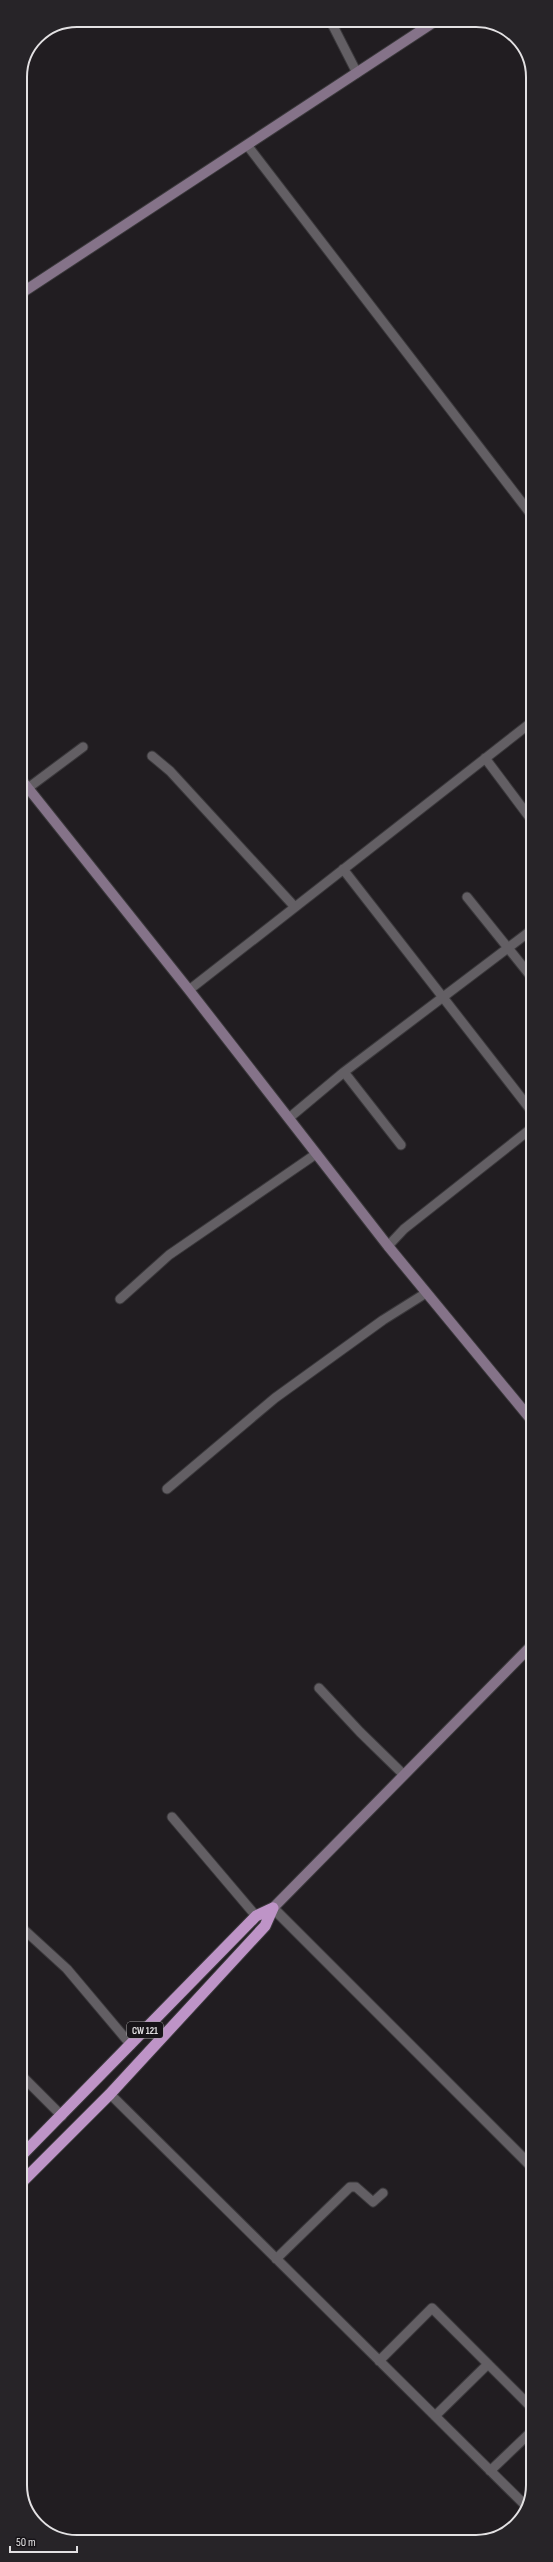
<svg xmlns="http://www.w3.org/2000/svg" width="553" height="2562" font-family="'Sofia Sans Condensed',sans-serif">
  <rect width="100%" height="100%" fill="#211d21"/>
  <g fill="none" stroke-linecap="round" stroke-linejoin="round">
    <g stroke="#3a383b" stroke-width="11">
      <path id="minor" d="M330,20L357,73
        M247,145L533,517
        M152,756L170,771L294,906
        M485,758L533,822
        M28,788L83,747
        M343,869L533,1113
        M467,897L533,979
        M189,990L533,721
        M344,1072L401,1145
        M289,1118L344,1072L533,929
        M388,1246L404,1229L533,1127
        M120,1299L169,1255L316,1154
        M167,1489L275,1398L383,1320L426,1293
        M20,1627L22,1629
        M319,1688L360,1732L403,1774
        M172,1817L256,1916
        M20,1926L67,1969L131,2045
        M20,2074L62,2116
        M110,2094L525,2505
        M276,2259L350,2187H356L373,2202L383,2193
        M379,2361L432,2308L533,2409
        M435,2416L488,2364
        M490,2471L533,2430"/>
    </g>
    <g stroke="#3a383b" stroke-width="12">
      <path id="tertiary" d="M273,1908L533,2168"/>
    </g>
    <g stroke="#3a383b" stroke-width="12">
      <path id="secondary" d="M20,294L437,20
        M20,778L189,990L388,1246L533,1422
        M273,1908L533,1644"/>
    </g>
    <g stroke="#3a383b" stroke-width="13">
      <path id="trunk" d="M20,2157L256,1916L273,1908
        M20,2184L110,2094L265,1926L273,1908"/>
    </g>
    <use href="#minor" stroke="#635f64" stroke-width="9"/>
    <use href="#tertiary" stroke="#635f64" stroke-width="10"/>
    <use href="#secondary" stroke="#857389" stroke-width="10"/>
    <use href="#trunk" stroke="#be94c7" stroke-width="11"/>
  </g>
  <g text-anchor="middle" stroke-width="3" stroke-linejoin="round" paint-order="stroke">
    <rect fill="#171418" stroke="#a6a4a6" stroke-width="1" x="127" y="2022" width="36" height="16" rx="3"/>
    <g font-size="10" font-weight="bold" fill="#e3e1e3">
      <text x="145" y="2034">CW 121</text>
    </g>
  </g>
  <path d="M0 0H553V2562H0ZM77 27H476A50 50 0 0 1 526 77V2485A50 50 0 0 1 476 2535H77A50 50 0 0 1 27 2485V77A50 50 0 0 1 77 27Z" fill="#272428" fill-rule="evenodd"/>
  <path fill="none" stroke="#e3e1e3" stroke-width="2" d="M77 27H476A50 50 0 0 1 526 77V2485A50 50 0 0 1 476 2535H77A50 50 0 0 1 27 2485V77A50 50 0 0 1 77 27Z"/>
  <path d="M10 2546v6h67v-6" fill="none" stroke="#e3e1e3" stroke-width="2"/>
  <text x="16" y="2546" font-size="12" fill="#e3e1e3" stroke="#171418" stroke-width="3" paint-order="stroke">50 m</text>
</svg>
